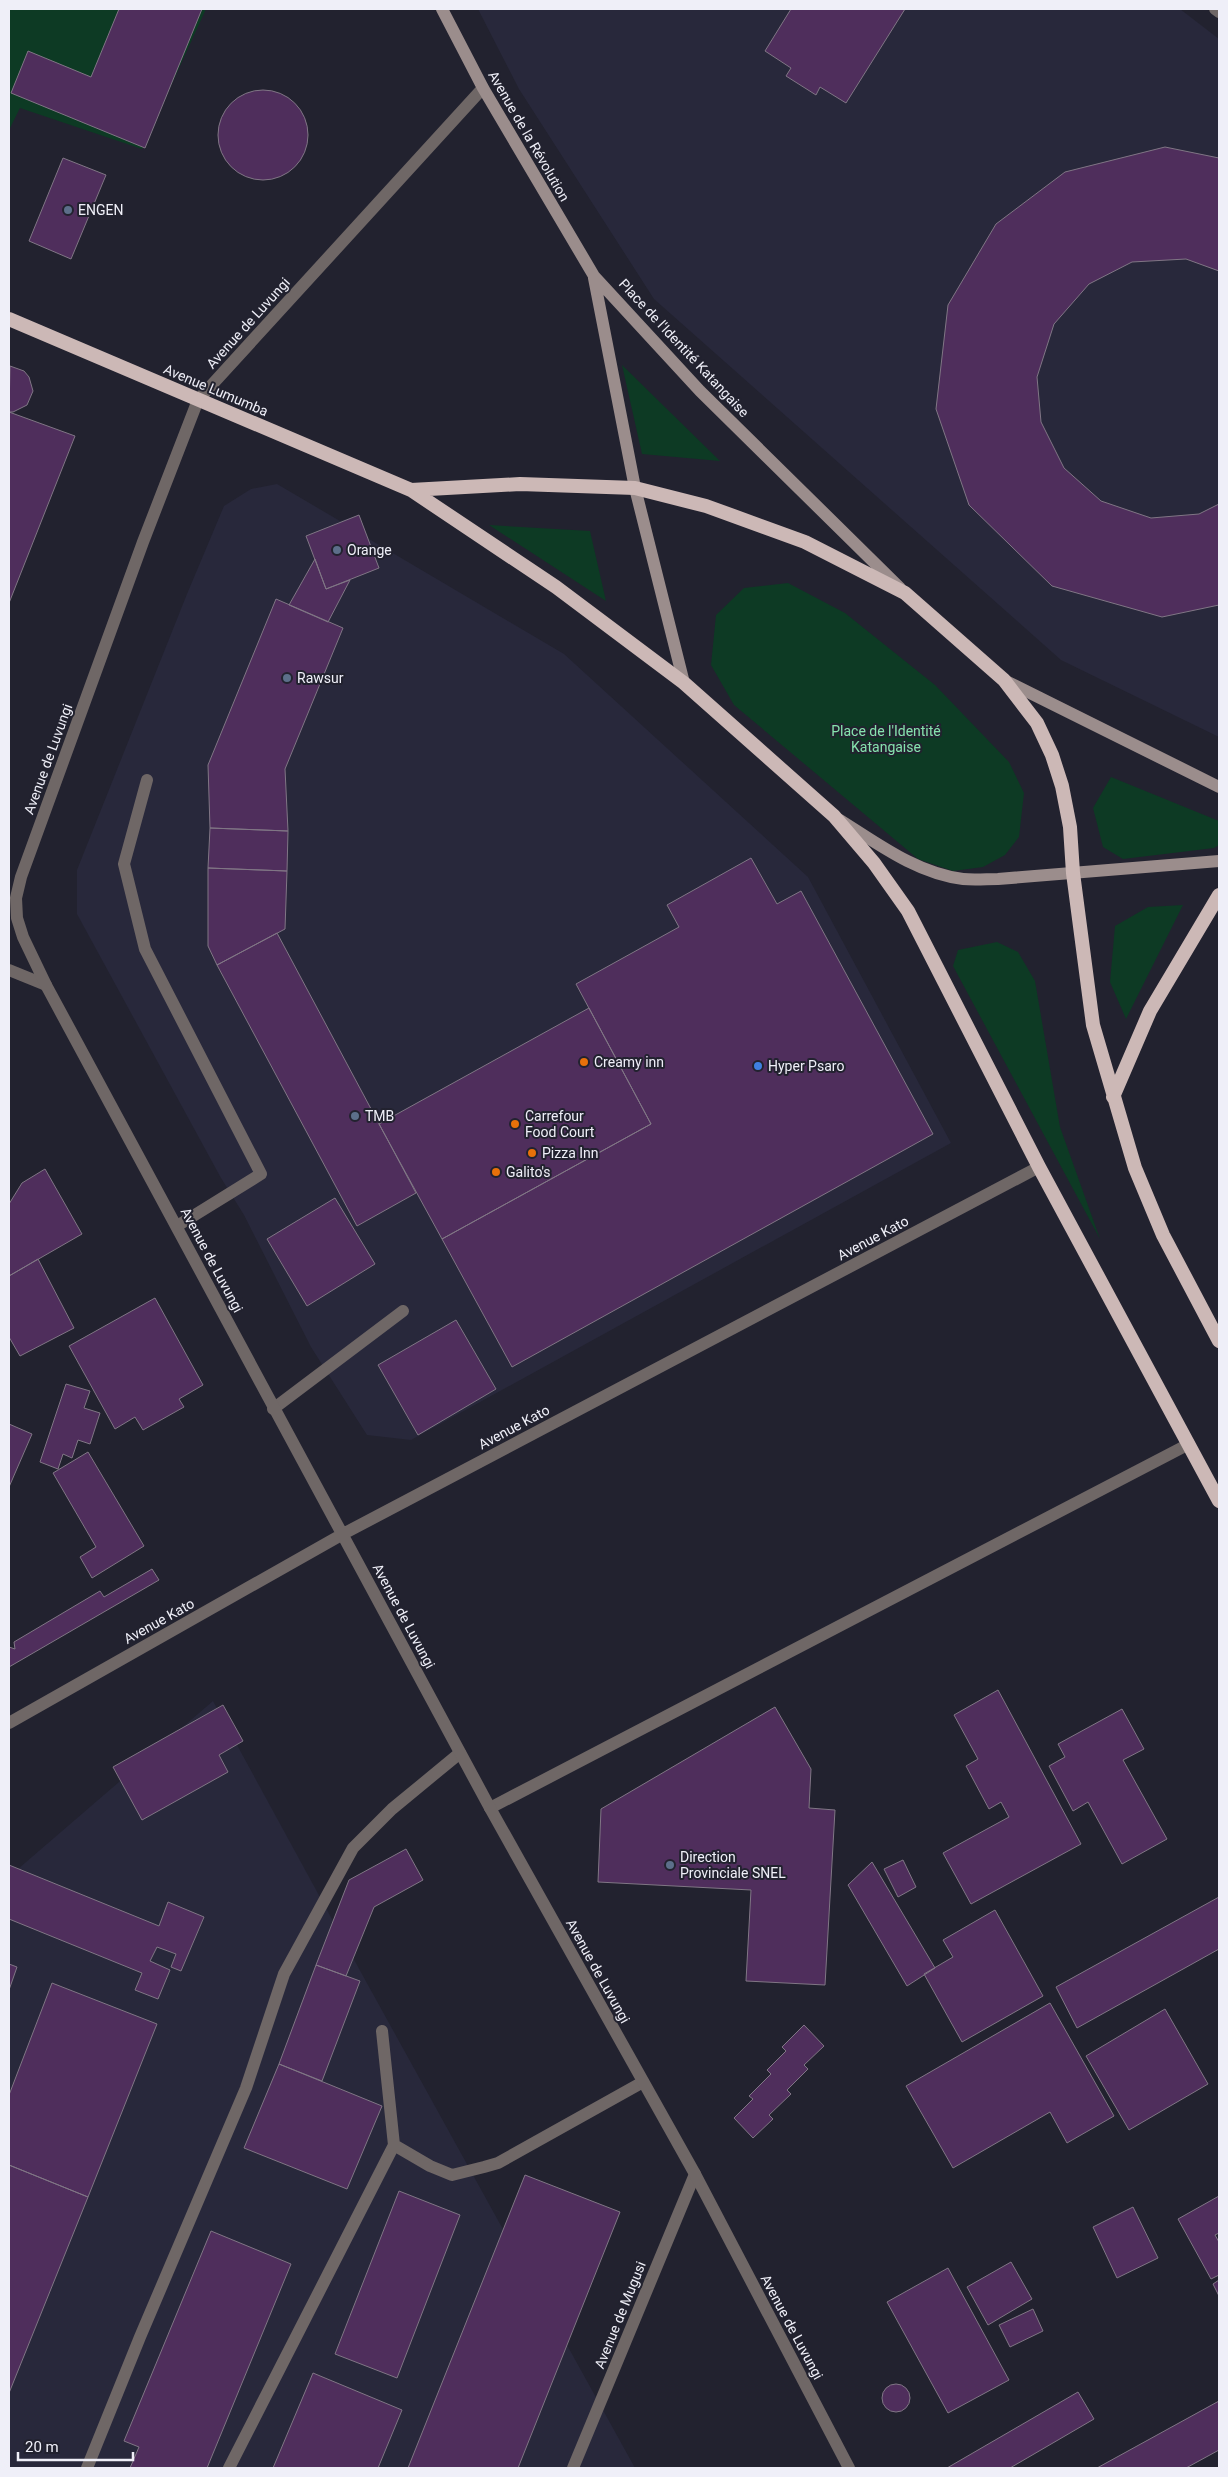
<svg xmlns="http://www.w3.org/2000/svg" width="1228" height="2477" font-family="Roboto,sans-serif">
  <rect width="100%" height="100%" fill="#22222f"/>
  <path fill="#28283b" d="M478,9H1180L1219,39V737L1061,660L654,299L519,89Z
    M277,484L340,521L359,515L369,539L564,654L808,877L951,1143L411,1440L367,1435L311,1347L244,1215L221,1178L77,914V870L187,594L224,506L251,489Z
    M213,1701L363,1976L635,2468H9V1865L18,1869Z"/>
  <path fill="#0d3a24" d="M9,9H206L142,149L20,108L9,130Z
    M622,365L720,461L642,454Z
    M489,525L590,531L606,601Z
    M788,583L845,613L935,685L1009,762L1024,793L1019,837L1005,855L983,867L953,871L918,859L734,705L711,665L716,615L744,588Z
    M1111,777L1219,821V845L1214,848L1123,859L1103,847L1093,808Z
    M1183,905L1126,1019L1110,982L1115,926L1148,907Z
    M997,942L1018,952L1035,981L1060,1127L1100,1239L953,966L958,950Z"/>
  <path fill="#4f2e5c" stroke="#807685" d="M119,9H202L145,148L11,93L28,51L91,77Z
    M791,9H905L846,103L820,87L816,95L786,76L791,68L765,51Z
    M218 135a45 45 0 1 1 90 0a45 45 0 1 1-90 0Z
    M1165,147L1219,158V271L1186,259L1132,262L1089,284L1054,324L1037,377L1041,422L1064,468L1101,501L1151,518L1199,514L1219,504V605L1162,617L1052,586L969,505L936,409L948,305L996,224L1065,172Z
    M63,158L106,175L71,259L29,241Z
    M10,366L24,371L29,377L33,391L27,405L13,412H9Z
    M9,412L75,436L9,603Z
    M359,515L379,568L326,589L306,536Z
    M315,559L326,589L350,580L328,622L289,605Z
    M276,599L343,628L285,769L288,831L210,828L208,765Z
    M210,828L288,831L287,871L208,868Z
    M751,858L777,904L801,891L933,1134L512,1367L442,1239L651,1124L576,984L679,927L667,905Z
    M208,868L287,871L285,929L217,965L208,946Z
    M277,933L416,1193L357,1226L217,965Z
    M589,1008L651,1124L442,1239L379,1124Z
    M45,1169L82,1234L9,1276V1204L22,1183Z
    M335,1198L375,1264L307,1306L267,1239Z
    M38,1259L74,1328L20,1356L9,1337V1276Z
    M155,1298L203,1385L179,1399L184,1407L143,1430L135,1417L115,1429L69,1346Z
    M456,1320L496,1389L418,1435L378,1365Z
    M66,1384L90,1391L84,1408L100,1413L90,1444L78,1440L72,1458L63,1454L58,1469L40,1462Z
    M9,1424L32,1434L9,1487Z
    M88,1452L144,1546L92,1578L80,1557L96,1547L53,1473Z
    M152,1569L159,1580L9,1667V1647L15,1649L14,1642L100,1591L104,1597Z
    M998,1690L1081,1844L971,1904L943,1853L1009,1817L1001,1802L989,1809L966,1766L978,1759L954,1715Z
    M223,1705L243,1741L219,1755L228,1772L142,1820L113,1767Z
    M775,1707L811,1769L809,1808L835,1810L825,1985L746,1981L751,1890L598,1882L601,1809Z
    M1122,1709L1144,1749L1123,1760L1167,1839L1122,1864L1088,1802L1073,1811L1049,1766L1065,1757L1058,1744Z
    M406,1849L423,1880L374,1907L346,1976L316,1965L349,1880Z
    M903,1860L916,1887L898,1897L884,1869Z
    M872,1862L935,1968L907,1986L848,1885Z
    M9,1865L159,1926L168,1902L204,1917L181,1971L171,1967L176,1954L157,1947L150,1961L170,1970L158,1999L135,1990L142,1973L9,1919Z
    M1219,1897V1949L1077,2028L1056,1987Z
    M995,1910L1043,1996L962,2042L924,1974L953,1957L943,1940Z
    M9,1964L17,1967L9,1990Z
    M316,1965L360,1981L322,2081L279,2064Z
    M52,1983L157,2024L88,2197L9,2165V2095Z
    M1050,2003L1114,2116L1067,2143L1050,2112L953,2168L906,2086Z
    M1165,2009L1208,2084L1129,2130L1086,2056Z
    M804,2025L824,2046L804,2065L808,2069L787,2090L791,2094L769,2115L773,2119L753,2138L734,2118L753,2099L749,2096L771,2074L767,2070L786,2051L782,2047Z
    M279,2064L382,2106L347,2189L244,2148Z
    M9,2165L88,2197L9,2393Z
    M525,2175L620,2212L518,2468H408Z
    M399,2191L460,2215L397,2378L335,2354Z
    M1219,2196V2233L1215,2235L1219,2242V2275L1211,2279L1178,2219Z
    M1133,2207L1158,2258L1117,2278L1093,2227Z
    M211,2231L291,2264L207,2468H130L139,2447L124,2441Z
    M1011,2262L1032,2299L988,2325L967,2287Z
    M948,2268L1009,2380L948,2413L887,2302Z
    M1219,2280V2296L1213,2284Z
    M1033,2309L1043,2331L1010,2347L999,2325Z
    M313,2373L402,2410L378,2468H273Z
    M882 2398a14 14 0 1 1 28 0a14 14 0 1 1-28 0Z
    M1078,2392L1094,2419L1010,2468H947Z
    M1219,2401V2450L1186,2468H1097Z"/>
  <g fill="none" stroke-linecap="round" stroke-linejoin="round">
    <path stroke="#6f6766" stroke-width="12" d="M147,780L124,864L145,949L261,1174L177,1226
      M273,1409L403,1311
      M382,2031L394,2145L430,2166L452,2175L484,2167L498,2163L643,2082
      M229,2468L394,2145"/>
    <path stroke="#6f6766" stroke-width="12" d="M9,970L46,985
      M490,1808L1189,1444
      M87,2468L140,2337L246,2088L284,1974L353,1848L392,1809L460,1753
      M573,2468L695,2174"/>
    <path stroke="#6f6766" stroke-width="12" d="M1215,9L1219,12
      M483,88L198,400L143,542L21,877L16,898L17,918L23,937L46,985L490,1808L695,2174L849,2468
      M9,1723L343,1534L1039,1167"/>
    <path stroke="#9b8d8c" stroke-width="12" d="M442,9L483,88L594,276L700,391L900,588
      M594,278L635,488L684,683
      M1004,680L1219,787
      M840,820C878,844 918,874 963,879C974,880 987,879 998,879L1219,861"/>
    <path stroke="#ccb8b6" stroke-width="14" d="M9,319L411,490L556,587L684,683L834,816L874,863L908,911L1039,1167L1219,1501
      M411,490L520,484L635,488L706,506L805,542L905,593L1004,680L1037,723L1052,755L1062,786L1070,827L1073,873L1093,1025L1135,1168L1163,1235L1219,1341
      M1113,1097L1150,1011L1219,895"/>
  </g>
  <g fill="#5c6f8a" stroke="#22222f" stroke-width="2">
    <circle cx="68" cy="210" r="5"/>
    <circle cx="337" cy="550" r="5"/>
    <circle cx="287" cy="678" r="5"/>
    <circle cx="355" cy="1116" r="5"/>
    <circle cx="670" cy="1865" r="5"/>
  </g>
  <g fill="#e8710a" stroke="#22222f" stroke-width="2">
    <circle cx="584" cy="1062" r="5"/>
    <circle cx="515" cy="1124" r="5"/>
    <circle cx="532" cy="1153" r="5"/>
    <circle cx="496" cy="1172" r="5"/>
  </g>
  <circle fill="#3f7fe0" stroke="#22222f" stroke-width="2" cx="758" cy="1066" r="5"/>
  <g text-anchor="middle" stroke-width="4" stroke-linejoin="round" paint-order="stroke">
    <g font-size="14" fill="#efeff8" stroke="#22222f">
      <text transform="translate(529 136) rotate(60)" y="5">Avenue de la Révolution</text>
      <text transform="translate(248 323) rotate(-48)" y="5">Avenue de Luvungi</text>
      <text transform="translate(684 348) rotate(47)" y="5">Place de l'Identité Katangaise</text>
      <text transform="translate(216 390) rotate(23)" y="5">Avenue Lumumba</text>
      <text transform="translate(48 759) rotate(-70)" y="5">Avenue de Luvungi</text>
      <text transform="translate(873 1238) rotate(-28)" y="5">Avenue Kato</text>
      <text transform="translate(212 1260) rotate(62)" y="5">Avenue de Luvungi</text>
      <text transform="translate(514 1427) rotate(-28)" y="5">Avenue Kato</text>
      <text transform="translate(404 1616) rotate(62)" y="5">Avenue de Luvungi</text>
      <text transform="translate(159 1621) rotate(-29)" y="5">Avenue Kato</text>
      <text transform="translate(598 1971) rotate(61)" y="5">Avenue de Luvungi</text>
      <text transform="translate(620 2315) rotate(-68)" y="5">Avenue de Mugusi</text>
      <text transform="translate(792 2327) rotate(62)" y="5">Avenue de Luvungi</text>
    </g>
    <g font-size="14" fill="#efeff8" stroke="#22222f" text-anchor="start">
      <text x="78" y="215">ENGEN</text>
      <text x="347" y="555">Orange</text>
      <text x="297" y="683">Rawsur</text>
      <text x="594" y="1067">Creamy inn</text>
      <text x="768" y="1071">Hyper Psaro</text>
      <text x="365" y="1121">TMB</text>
      <text x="525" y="1121">Carrefour<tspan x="525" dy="16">Food Court</tspan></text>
      <text x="542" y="1158">Pizza Inn</text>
      <text x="506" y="1177">Galito's</text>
      <text x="680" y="1862">Direction<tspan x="680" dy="16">Provinciale SNEL</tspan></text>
    </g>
    <g font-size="14" fill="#86e2ae" stroke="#22222f">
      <text x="886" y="736">Place de l'Identité<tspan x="886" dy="16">Katangaise</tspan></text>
    </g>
  </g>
  <rect width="1228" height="2477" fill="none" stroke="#efeff8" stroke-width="20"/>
  <path d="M18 2452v8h115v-8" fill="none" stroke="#efeff8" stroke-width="2.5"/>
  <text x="25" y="2452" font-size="15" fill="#efeff8" stroke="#22222f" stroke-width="4" paint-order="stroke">20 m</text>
</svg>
